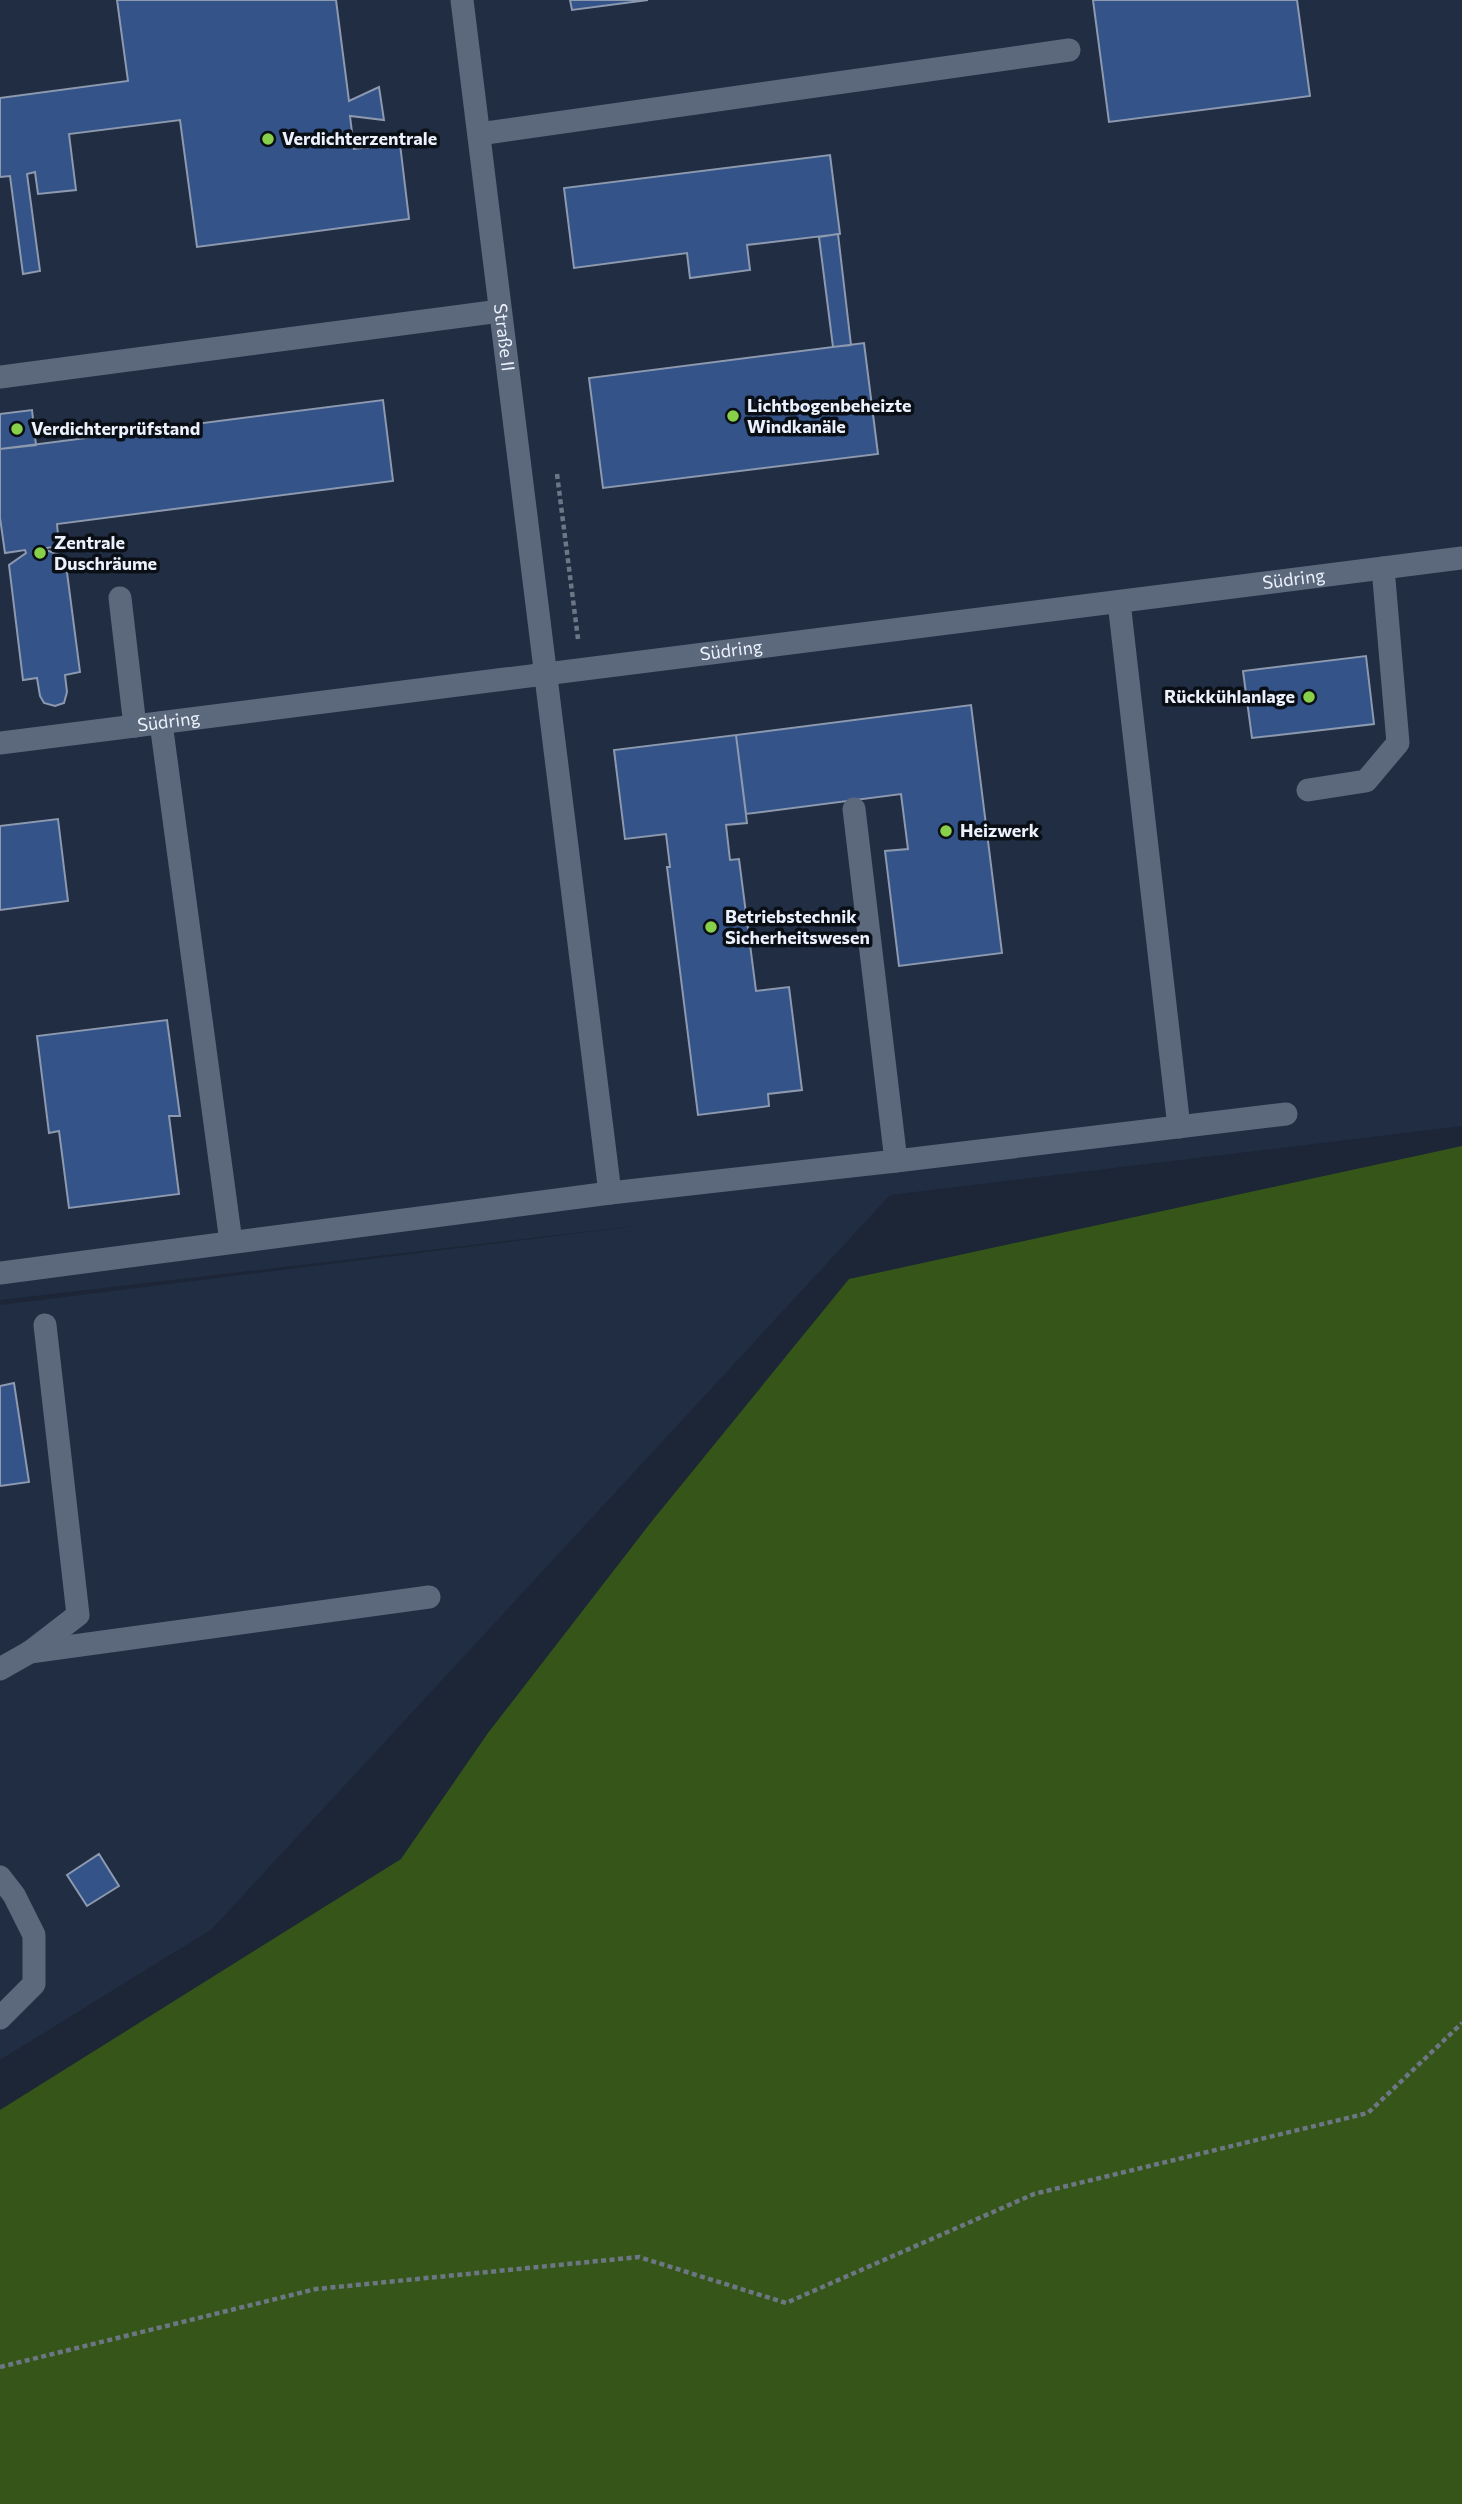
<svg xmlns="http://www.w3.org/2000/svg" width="1462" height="2504" font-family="Commissioner,sans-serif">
  <rect width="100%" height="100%" fill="#1c2636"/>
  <path fill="#202d43" d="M0,0H1462V1126L890,1195L212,1929L0,2060V1305L644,1225L0,1300Z"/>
  <path fill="#365619" d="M1462,1146V2504H0V2110L401,1859L488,1733L652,1521L849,1279Z"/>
  <path fill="#345389" stroke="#8c99ae" stroke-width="2" d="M117,0H336L349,101L379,87L384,120L350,116L354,149L400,144L409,219L197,247L180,120L69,134L76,190L38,194L35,172L27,174L40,271L23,274L10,176L0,177V98L128,81Z
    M570,0H648L572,10Z
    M1093,0H1297L1310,96L1109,122Z
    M830,155L840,234L747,245L750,270L690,278L687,253L574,268L564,188Z
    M838,234L851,345L833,347L819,237Z
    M864,343L878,454L603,488L589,378Z
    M383,400L393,481L57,524L59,546L46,548V550L65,557L80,672L65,675L67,692L64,703L55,706L44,703L40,696L37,678L23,680L9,565L26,553L25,550L5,553L0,518V449Z
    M32,410L36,445L0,449V414Z
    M1366,656L1374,724L1252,738L1243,671Z
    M971,705L1002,953L899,966L885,851L908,849L901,794L746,814L736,735Z
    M736,735L747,823L726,825L730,860L739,859L756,991L789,987L802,1090L768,1094L769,1106L698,1115L667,867H670L666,834L625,839L614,750Z
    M58,819L68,901L0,910V826Z
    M167,1020L180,1116H169L179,1194L69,1208L59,1131L49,1133L37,1036Z
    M14,1383L29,1482L0,1486V1386Z
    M99,1854L119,1886L87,1906L67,1875Z"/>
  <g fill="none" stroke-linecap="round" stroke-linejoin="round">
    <path stroke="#6d7684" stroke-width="4.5" stroke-dasharray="5 3.5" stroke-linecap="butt" d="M557,474L578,639
      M0,2367L316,2289L639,2257L786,2303L1034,2194L1368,2113L1462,2023"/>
    <g stroke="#5c687b" stroke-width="23">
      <path id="s1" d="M462,0L610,1193"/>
      <path d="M479,134L1069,50"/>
      <path d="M0,377L500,311"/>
      <path d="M120,598L135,726"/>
      <path d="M1119,602L1179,1127"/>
      <path d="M161,723L231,1242"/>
      <path id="s2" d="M0,743L1462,558"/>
      <path d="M1308,790L1366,781L1398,743L1383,568"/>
      <path d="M854,809L896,1161"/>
      <path d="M0,1273L610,1193L896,1161L1286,1114"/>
      <path d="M30,1652L429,1597"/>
      <path d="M0,1669L30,1652L78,1615L45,1325"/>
      <path d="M0,1877L14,1895L34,1935V1984L0,2018"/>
    </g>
  </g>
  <g fill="#88cf4a" stroke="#0a0f16" stroke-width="2.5">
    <circle cx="268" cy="139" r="7"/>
    <circle cx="733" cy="416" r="7"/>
    <circle cx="17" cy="429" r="7"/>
    <circle cx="40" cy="553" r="7"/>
    <circle cx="1309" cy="697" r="7"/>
    <circle cx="946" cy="831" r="7"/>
    <circle cx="711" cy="927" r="7"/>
  </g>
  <g text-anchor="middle" stroke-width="7" stroke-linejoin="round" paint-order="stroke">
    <g font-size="18" font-weight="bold" fill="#ebf2fd" stroke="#0a0f16" text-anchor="start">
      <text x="282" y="145">Verdichterzentrale</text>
      <text x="747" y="412">Lichtbogenbeheizte<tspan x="747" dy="21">Windkanäle</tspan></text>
      <text x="31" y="435">Verdichterprüfstand</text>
      <text x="54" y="549">Zentrale<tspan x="54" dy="21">Duschräume</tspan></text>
      <text x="1295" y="703" text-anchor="end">Rückkühlanlage</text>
      <text x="960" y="837">Heizwerk</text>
      <text x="725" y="923">Betriebstechnik<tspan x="725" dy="21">Sicherheitswesen</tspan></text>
    </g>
    <g font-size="18" fill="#ebf2fd" stroke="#0a0f16">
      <text dy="6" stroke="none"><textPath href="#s1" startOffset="340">Straße II</textPath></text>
      <text dy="6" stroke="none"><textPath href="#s2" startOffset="1304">Südring</textPath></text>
      <text dy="6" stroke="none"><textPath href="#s2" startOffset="737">Südring</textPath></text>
      <text dy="6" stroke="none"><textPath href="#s2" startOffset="170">Südring</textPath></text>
    </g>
  </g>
</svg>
